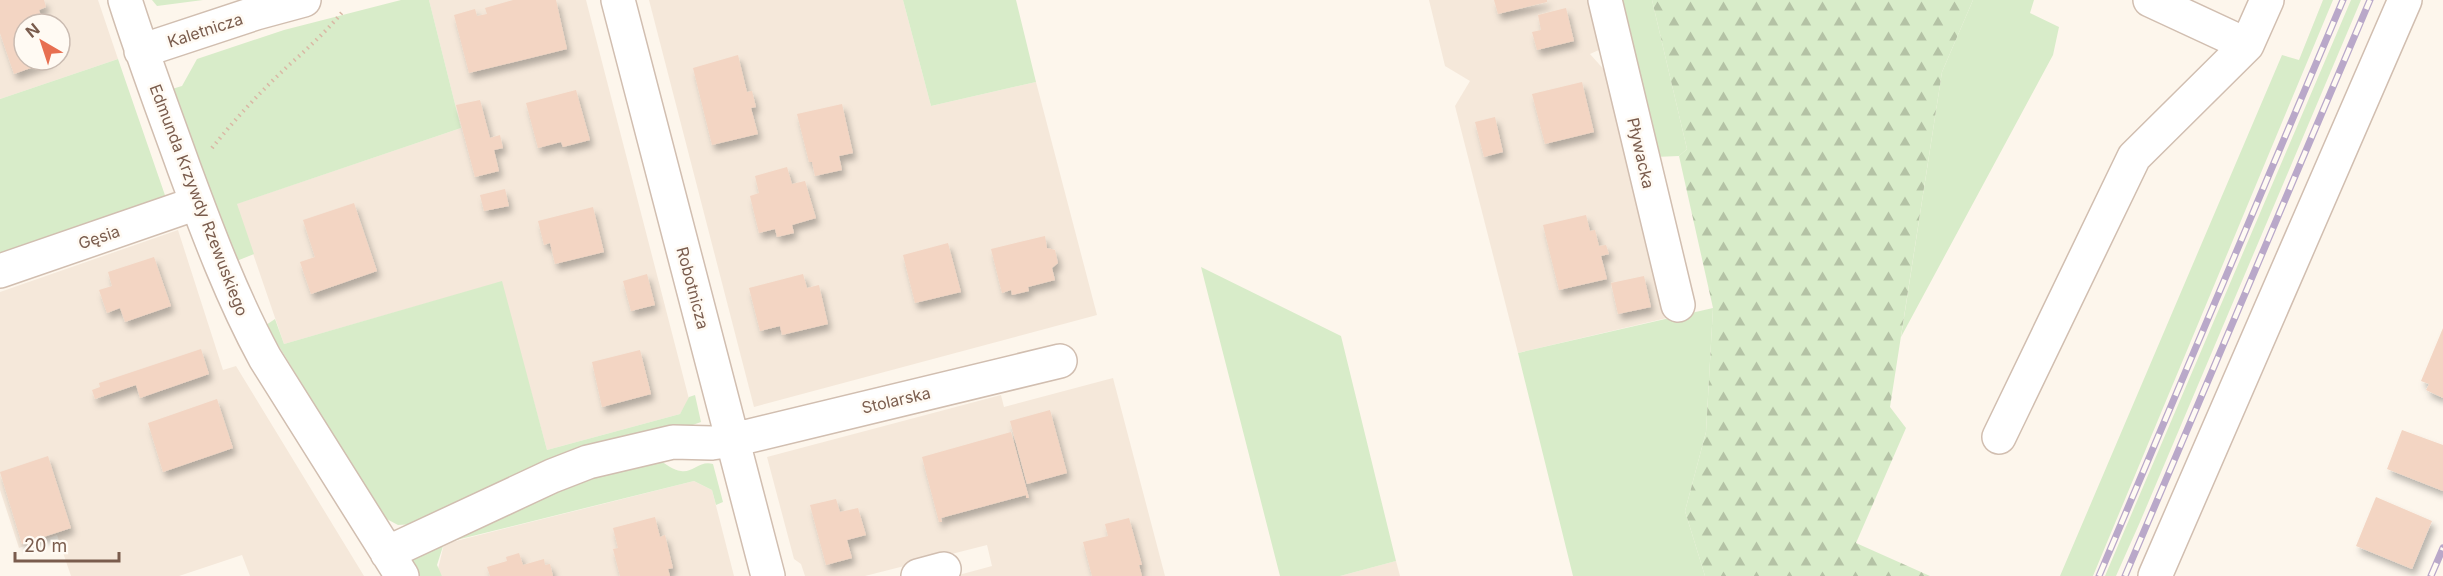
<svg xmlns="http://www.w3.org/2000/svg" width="2443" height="576" font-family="Inter,sans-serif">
  <defs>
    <pattern id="forest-firs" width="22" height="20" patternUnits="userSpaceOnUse" patternTransform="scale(1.5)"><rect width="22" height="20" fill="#d8ecc9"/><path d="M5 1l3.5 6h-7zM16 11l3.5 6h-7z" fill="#b4c2a5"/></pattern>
    <filter id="shadow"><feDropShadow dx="3.5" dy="6" stdDeviation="3" flood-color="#0004"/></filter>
  </defs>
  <rect width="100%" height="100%" fill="#fdf6ec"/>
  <path fill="#f5e8da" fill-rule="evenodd" d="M0,0H98L118,59L0,99ZM24,24H60V60H24Z
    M429,0H586L689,399L680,414L547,450L501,282L284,344L236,204L461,128Z
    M649,0H903L931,106L1036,82L1097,315L754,407Z
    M1429,0H1589L1601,49L1590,54L1607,73L1667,318L1518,353L1455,106L1470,81L1445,66Z
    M178,230L223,370L236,366L364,576H250L242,555L179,576H71L57,535L19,548L0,490V292Z
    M1113,378L1165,576H955L992,566L987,545L865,576H805L801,564L794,559L767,457L1001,395L1004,407Z
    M694,481L712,490L734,576H442L438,569L444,544Z
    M1396,561L1400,576H1340Z"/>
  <path fill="#d8ecc9" d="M152,0H203L157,6Z
    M401,0H429L461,128L237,204L254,254L234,262L172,89L182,86L197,59L284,30Z
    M903,0H1016L1036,82L931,106Z
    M1617,0H1652L1687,149L1679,156L1655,157Z
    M1973,0H2034L2030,13L2059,27L2053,55L1901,337L1942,72Z
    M2323,0H2333L2093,576H2060L2282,55L2299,60Z
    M2351,0H2361L2140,522L2116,576H2105Z
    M118,59L168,204L0,263V99Z
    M1201,267L1341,336L1396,561L1340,576H1280Z
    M502,281L547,450L680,414L689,397L695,395L701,422L416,524L398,525L383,517L266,325L275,319L284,344Z
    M1713,308L1706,432L1685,511L1705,576H1573L1518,353Z
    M659,460C666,464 673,470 681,471C693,473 700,460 713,464L723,502L716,505L712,490L694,481L444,543L437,565L442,576H418L406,557L561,483Z"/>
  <path fill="url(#forest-firs)" d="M1652,0H1973L1942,72L1890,407L1906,428L1856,543L1930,576H1705L1685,511L1706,432L1713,308L1679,156L1687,149Z"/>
  <path fill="#f3d5c3" filter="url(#shadow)" d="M0,0H44L46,7L39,10L44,24H24V60H53L14,74L0,33Z
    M513,0H556L567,49L469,73L454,15L475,9L477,16L487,14L485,8Z
    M1494,0H1547V2L1498,14Z
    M1566,8L1574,41L1537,50L1532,32L1541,30L1538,15Z
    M738,55L747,92L752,91L756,107L751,108L758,134L712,145L693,68Z
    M1582,82L1594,132L1545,144L1532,94Z
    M576,90L590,140L563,147L561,142L538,148L526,103Z
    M480,100L490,138L500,135L503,148L494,150L499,171L475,177L456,105Z
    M842,104L853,153L839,156L842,170L815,176L812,162H809L797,114Z
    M1495,117L1503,152L1484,157L1475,122Z
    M787,167L792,184L805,181L816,218L792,225L794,233L777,237L775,229L759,233L750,196L759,193L755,176Z
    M505,189L509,206L484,211L480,195Z
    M354,203L377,271L311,294L300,262L315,257L303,220Z
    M593,207L604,252L555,264L550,243L544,245L538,221Z
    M1586,215L1590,231L1595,230L1599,246L1606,245L1609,254L1601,256L1607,279L1559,290L1543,225Z
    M1045,236L1047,248L1055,250L1058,263L1052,268L1055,280L1028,287L1029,291L1012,295L1011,290L1002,293L991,249Z
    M948,243L961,292L915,303L903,255Z
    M154,257L171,306L125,322L120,308L107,313L99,290L112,286L108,272Z
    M647,274L655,305L631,311L623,281Z
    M803,274L807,288L819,285L828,324L782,335L780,326L760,331L749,288Z
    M1644,276L1651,307L1618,314L1611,283Z
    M2443,328V398L2426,390L2429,384L2421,381Z
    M201,349L209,374L140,398L136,385L95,399L92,390L100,387L99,383Z
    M640,350L651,394L602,407L592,362Z
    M217,399L233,448L163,472L148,423Z
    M1050,410L1067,473L1027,484L1010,421Z
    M2402,430L2443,445V491L2387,469Z
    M1011,432L1029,498H1026V495L941,518L942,522H939L922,457Z
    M48,456L71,528L22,544L0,472Z
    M2376,497L2432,521L2412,569L2356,546Z
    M836,499L840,512L858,508L866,535L847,540L852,558L826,565L810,505Z
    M655,517L660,537L665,535L673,568L668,569L670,576H620L613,549L618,548L613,528Z
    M1129,518L1142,565H1139L1142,576H1092L1083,542L1108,536L1105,524Z
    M519,553L523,565L544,559L545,565L550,564L553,576H490L487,567L507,561L506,557Z"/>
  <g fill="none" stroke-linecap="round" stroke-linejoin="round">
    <g stroke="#d1beb0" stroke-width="36">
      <path id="minor" d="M125,0C143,57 164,112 184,168C208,233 232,297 265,358L402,576
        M618,0L768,576
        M1605,0L1678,305
        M2150,0L2247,45
        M141,51L256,13L304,0
        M0,271L197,203
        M1999,437L2134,157L2247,45L2267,0
        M387,553L552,476L588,462L673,442L712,443L733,440L1060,361
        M918,576L944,569
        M2155,576L2405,0"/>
    </g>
    <path stroke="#d9b8a5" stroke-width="4" stroke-dasharray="1.5 4.5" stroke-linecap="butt" d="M212,148C235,119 261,91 288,66C308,48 327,31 344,10"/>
    <use href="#minor" stroke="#fff" stroke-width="33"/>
    <g stroke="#b9a8c9" stroke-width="7">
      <path id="rail" d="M2099,576L2343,0
        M2125,576L2370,0
        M2431,576L2443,548"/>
    </g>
    <use href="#rail" stroke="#fffaf3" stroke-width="4.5" stroke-dasharray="14" stroke-linecap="butt"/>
  </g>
  <g text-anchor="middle" stroke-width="5" stroke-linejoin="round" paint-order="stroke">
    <g font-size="16" fill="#7a5c4d" stroke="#fffaf3">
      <text transform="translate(205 30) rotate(-18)" y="6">Kaletnicza</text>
      <text transform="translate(1641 153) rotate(77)" y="6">Pływacka</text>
      <text transform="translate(199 200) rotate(69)" y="6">Edmunda Krzywdy Rzewuskiego</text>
      <text transform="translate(99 237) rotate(-19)" y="6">Gęsia</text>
      <text transform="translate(693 288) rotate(75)" y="6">Robotnicza</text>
      <text transform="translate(896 400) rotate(-13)" y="6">Stolarska</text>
    </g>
  </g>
  <g transform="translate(42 42) rotate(321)"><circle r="28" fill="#fffaf3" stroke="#cabbb1" stroke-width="1.5"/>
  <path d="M0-4.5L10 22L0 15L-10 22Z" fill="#e76f51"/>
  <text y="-9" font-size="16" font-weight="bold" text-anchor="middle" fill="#7a5c4d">N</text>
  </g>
  <path d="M15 552v9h104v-9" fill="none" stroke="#7a5c4d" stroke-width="3"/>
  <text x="24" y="552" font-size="18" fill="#7a5c4d" stroke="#fffaf3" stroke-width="4.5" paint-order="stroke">20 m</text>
</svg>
